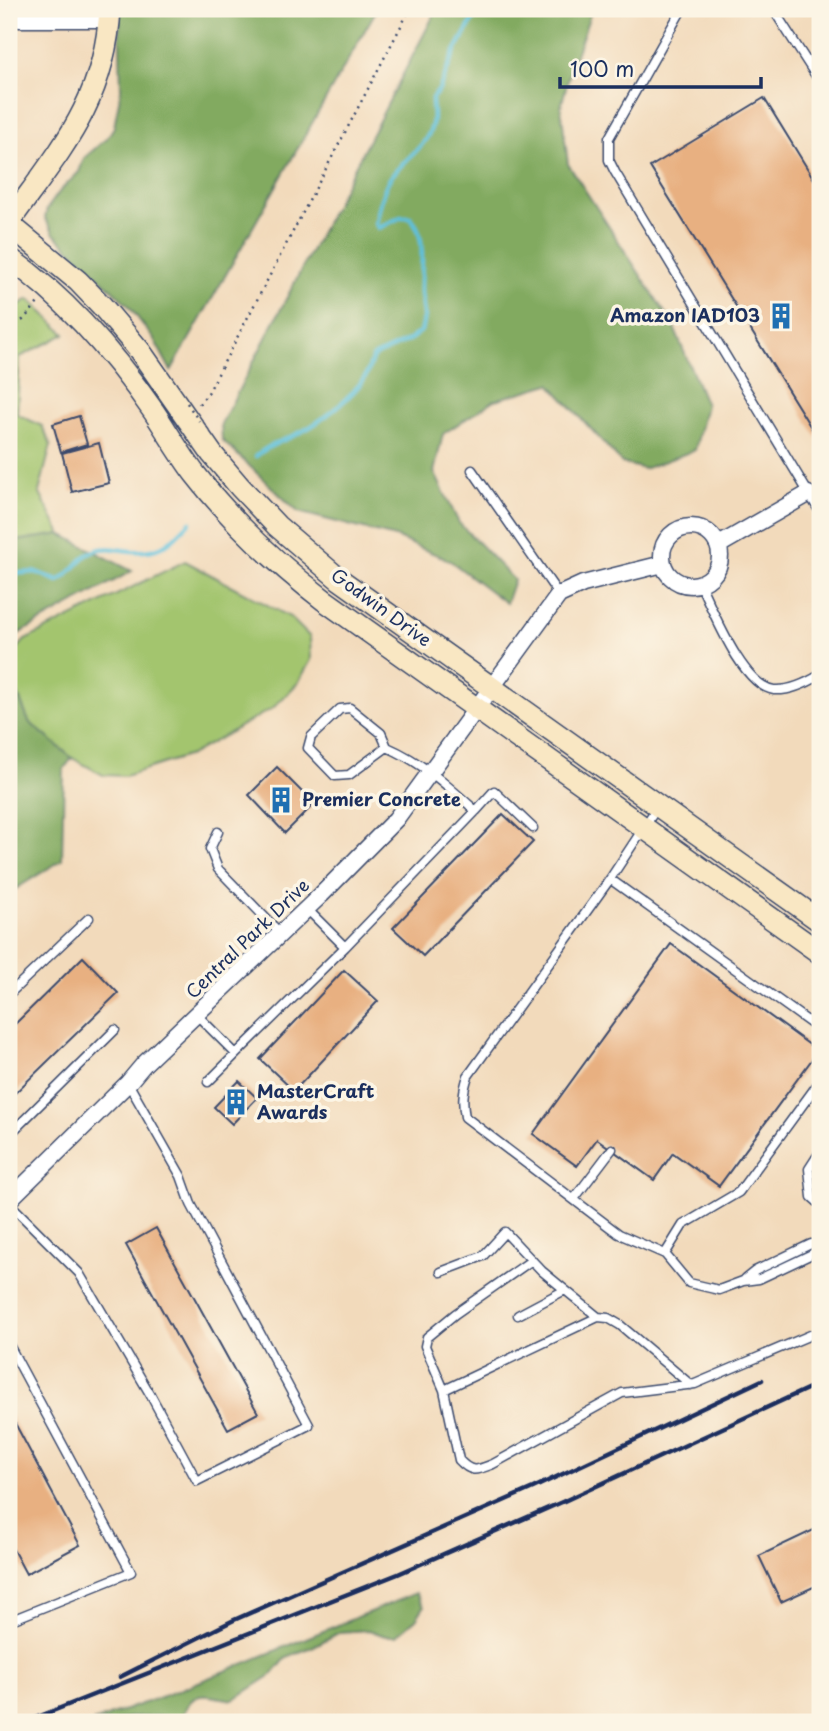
<svg xmlns="http://www.w3.org/2000/svg" width="829" height="1731" font-family="'Playpen Sans',sans-serif">
  <rect width="100%" height="100%" fill="#fcf5e5"/>
  <filter id="ink" filterUnits="userSpaceOnUse"><feTurbulence type="fractalNoise" baseFrequency=".0143" numOctaves="2"/><feDisplacementMap in="SourceGraphic" scale="14" xChannelSelector="R" yChannelSelector="G"/><feConvolveMatrix kernelMatrix="1 2 1 2 8 2 1 2 1" color-interpolation-filters="sRGB"/></filter>
  <filter id="wash" filterUnits="userSpaceOnUse"><feTurbulence type="fractalNoise" baseFrequency=".00686" numOctaves="4" result="noise"/><feDisplacementMap in="SourceGraphic" scale="28" xChannelSelector="R" yChannelSelector="G"/><feGaussianBlur stdDeviation="1.57" result="paint"/><feColorMatrix in="noise" values="0 0 0 0 0 0 0 0 0 0 0 0 0 0 0 0 0 1.4 0 .05"/><feComposite in="paint" operator="in"/></filter>
  <g filter="url(#wash)">
    <rect width="100%" height="100%" fill="#f2dabb"/>
    <path fill="#a3c56e" stroke="#5f7a66" stroke-width="2" d="M29,299L65,334L20,357L17,414L42,426L51,445L39,492L61,534L9,542V310Z
      M185,561L290,617L310,637L311,660L298,683L273,708L190,755L125,776L103,775L72,758L29,722L16,690L9,658L25,640Z"/>
    <path fill="#82aa61" stroke="#4e6c60" stroke-width="2" d="M119,9H377L171,371L155,341L128,305L54,234L45,218L47,209L60,191L79,172L84,158L107,138L114,127L121,90Z
      M437,9H592L569,75L561,107L568,164L673,325L706,405L695,450L644,469L622,463L550,384L495,400L443,434L434,472L459,523L514,580L506,603L449,560L395,537L298,512L222,440L221,424Z
      M61,534L132,571L13,637L9,656V542Z
      M9,660L16,690L29,722L72,758L64,769L62,860L9,893Z
      M416,1593L424,1607L416,1619L396,1636H385L369,1630L340,1632L312,1647L287,1657L273,1674L233,1700C203,1695 190,1688 181,1722L164,1716L126,1718L114,1722H93L184,1688Z"/>
    <g fill="none" stroke-linecap="round" stroke-linejoin="round">
      <path stroke="#5dc0db" stroke-width="4.5" d="M256,456C269,444 284,441 299,433C320,423 353,396 365,377C369,371 370,363 373,357L409,340L421,331C426,312 423,311 421,293C420,270 428,234 410,217H401L379,228L376,224C379,209 382,189 391,177C404,159 426,148 432,125C434,117 432,107 432,98L439,90L454,53L479,9
        M9,574L36,572L58,581C73,574 79,556 96,550C105,547 114,548 123,550C158,555 167,546 190,522"/>
    </g>
    <g id="blocks">
      <path fill="#e8b081" d="M764,98L820,189V442L650,167Z
        M79,416L87,444L61,452L53,424Z
        M99,443L109,483L72,492L62,453Z
        M277,767L314,804L285,833L249,795Z
        M503,814L533,842L423,956L393,928Z
        M671,944L818,1051L719,1186L673,1153L654,1180L597,1139L577,1166L533,1134Z
        M83,957L118,993L9,1099V1030Z
        M344,970L378,1001L294,1091L260,1059Z
        M239,1081L257,1098L232,1124L214,1107Z
        M156,1228L258,1413L228,1429L126,1245Z
        M9,1412L80,1545L26,1574L9,1542Z
        M820,1527V1584L781,1602L759,1556Z"/>
    </g>
  </g>
  <g filter="url(#ink)">
    <use href="#blocks" fill-opacity="0" stroke="#3b496c" stroke-width="2"/>
    <g fill="none" stroke-linecap="round" stroke-linejoin="round">
      <g stroke="#3b496c" stroke-width="11">
        <path id="lane" d="M682,9L609,138V160L615,172L820,512
          M773,9L820,82
          M472,470L559,595
          M700,584C713,610 742,686 774,690C789,691 807,683 820,675
          M476,811L494,791L533,828
          M218,832L210,849L218,869L281,934
          M610,879L658,806
          M307,909L345,947
          M9,994L89,918
          M197,1015L236,1054L345,947L476,811C448,786 422,762 387,747L381,733L350,708L340,709L311,737L308,748L335,776L349,775L387,747
          M208,1082L236,1054
          M9,1135L115,1030
          M820,1152L809,1169L812,1197L820,1204
          M574,1199L612,1149
          M9,1203L79,1273L150,1394L197,1481L309,1425L191,1204L181,1176L128,1083
          M819,1246L814,1253L759,1279L743,1281L719,1290L689,1283L665,1254L619,1234L465,1117C462,1102 463,1091 468,1076L610,879L820,1030
          M665,1254L683,1225L739,1192L820,1081
          M441,1272L483,1256L505,1232L542,1271L598,1317
          M745,1279L755,1271L811,1244L820,1245
          M518,1315L565,1290
          M9,1345L131,1572L9,1621
          M691,1385L620,1325L608,1318L598,1317L444,1390L459,1460C472,1474 477,1470 493,1464L622,1393L695,1384L820,1331
          M444,1390L425,1346L427,1337L455,1314L532,1260"/>
      </g>
      <g stroke="#3b496c" stroke-width="19">
        <path id="street" d="M19,19H110
          M662 556a29 29 0 1 1 58 0a29 29 0 1 1-58 0Z
          M719,545L808,494
          M9,1200L128,1083L144,1064L321,895L396,819L559,595L583,584L663,564"/>
      </g>
      <g stroke="#3b496c" stroke-width="24">
        <path id="secondary" d="M9,222C60,150 105,102 110,9
          M9,224L78,281L102,306L140,351L212,454L240,487L277,526L339,579L820,921
          M9,258C67,299 114,354 154,412C168,433 180,454 195,474C232,522 276,563 324,600L820,953"/>
      </g>
      <path stroke="#3b496c" stroke-width="2.5" stroke-dasharray="2 5" stroke-linecap="butt" d="M9,326L23,320L38,303
        M199,404L208,393L410,9"/>
      <use href="#lane" stroke="#fff" stroke-width="8"/>
      <use href="#street" stroke="#fff" stroke-width="16"/>
      <use href="#secondary" stroke="#f9e7c3" stroke-width="21"/>
      <path stroke="#1b2f5e" stroke-width="4.5" d="M120,1677L234,1620L533,1488L762,1380
        M25,1722L398,1574L562,1502L820,1383"/>
      <path stroke="#3b496c" stroke-width="2.5" stroke-dasharray="2 5" stroke-linecap="butt" d="M187,403L199,421"/>
    </g>
  </g>
  <defs>
    <g id="building-bare" transform="scale(2.1)"><path d="M-4-6H4V6H1V3H-1V6H-4ZM-2.5-4.3h1.7v1.8h-1.7ZM.8-4.3h1.7v1.8H.8ZM-2.5-1h1.7V.8h-1.7ZM.8-1h1.7V.8H.8Z" fill="#1f6fb2" stroke="#fcf5e5" stroke-width="2.5" paint-order="stroke"/></g>
  </defs>
  <g fill-rule="evenodd">
    <use href="#building-bare" x="781" y="316"/>
    <use href="#building-bare" x="281" y="800"/>
    <use href="#building-bare" x="236" y="1102"/>
  </g>
  <g text-anchor="middle" stroke-width="7" stroke-linejoin="round" paint-order="stroke">
    <g font-size="18" font-weight="bold" fill="#1b2f5e" stroke="#fcf5e5" text-anchor="start">
      <text x="760" y="322" text-anchor="end">Amazon IAD103</text>
      <text x="302" y="806">Premier Concrete</text>
      <text x="257" y="1098">MasterCraft<tspan x="257" dy="21">Awards</tspan></text>
    </g>
    <g font-size="18" fill="#1b2f5e" stroke="#fcf5e5">
      <text transform="translate(381 608) rotate(36)" y="6">Godwin Drive</text>
      <text transform="translate(248 939) rotate(-44)" y="6">Central Park Drive</text>
    </g>
  </g>
  <rect width="829" height="1731" fill="none" stroke="#fcf5e5" stroke-width="35"/>
  <path d="M560 77v10h201v-10" fill="none" stroke="#1b2f5e" stroke-width="3.5"/>
  <text x="570" y="77" font-size="21" fill="#1b2f5e" stroke="#fcf5e5" stroke-width="5" paint-order="stroke">100 m</text>
</svg>
